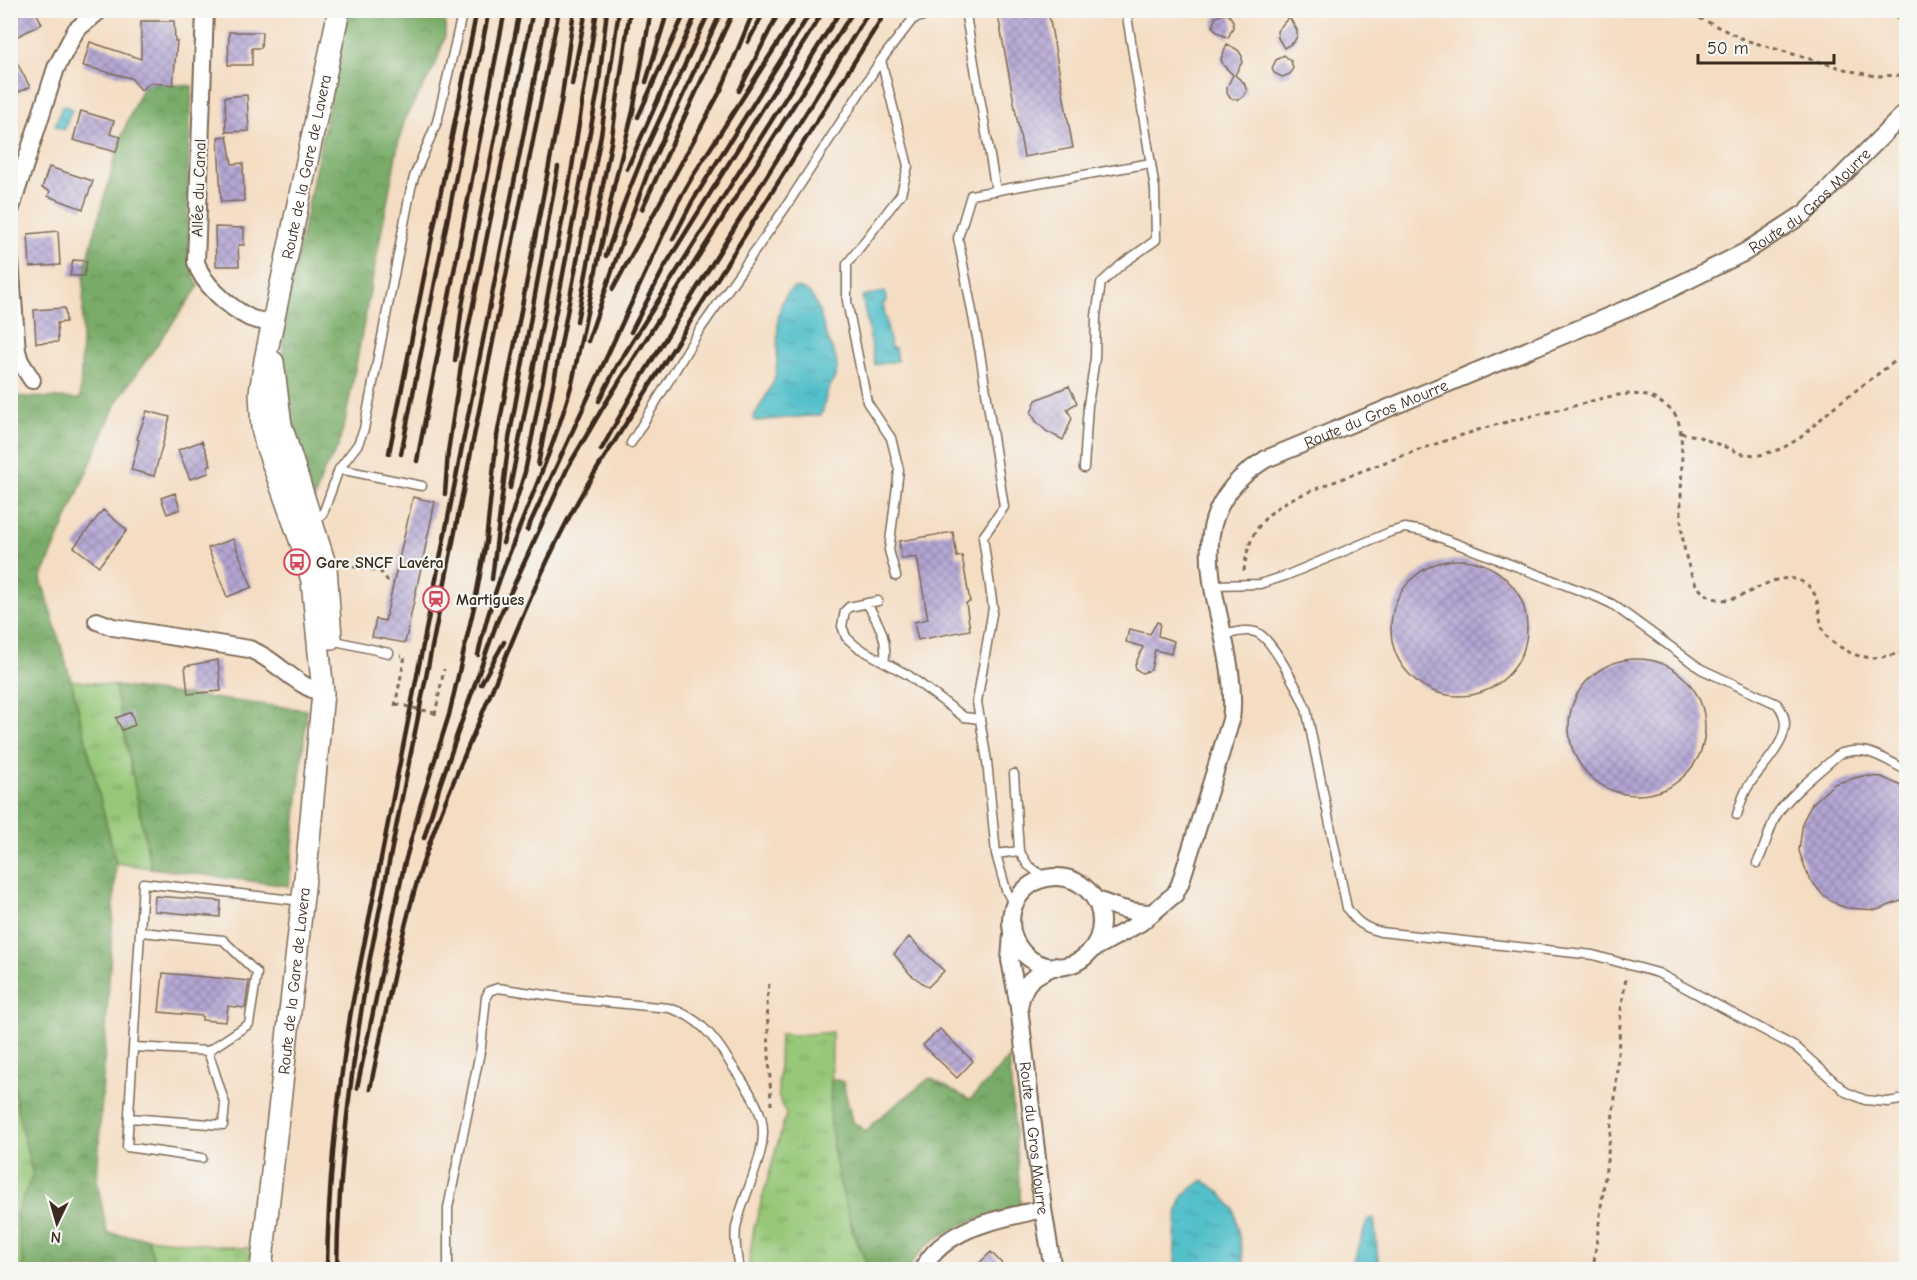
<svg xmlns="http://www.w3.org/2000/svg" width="1917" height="1280" font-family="'Comic Neue',sans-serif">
  <defs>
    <pattern id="grass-tufts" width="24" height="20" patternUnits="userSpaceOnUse" patternTransform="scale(1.5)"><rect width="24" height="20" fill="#97c878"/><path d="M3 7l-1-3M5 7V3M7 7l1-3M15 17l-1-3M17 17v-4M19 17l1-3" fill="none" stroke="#7ca362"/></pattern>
    <pattern id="forest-crowns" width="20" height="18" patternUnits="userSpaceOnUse" patternTransform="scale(1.5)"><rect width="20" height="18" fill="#79ac68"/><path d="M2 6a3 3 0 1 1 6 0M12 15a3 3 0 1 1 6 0" fill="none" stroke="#648c55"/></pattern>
    <pattern id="water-ripples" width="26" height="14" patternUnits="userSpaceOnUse" patternTransform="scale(1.5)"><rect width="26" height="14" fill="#53c0ca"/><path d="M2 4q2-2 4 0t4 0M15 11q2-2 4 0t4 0" fill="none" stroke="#469ca3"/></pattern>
    <pattern id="building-cross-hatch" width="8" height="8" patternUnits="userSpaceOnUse" patternTransform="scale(1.5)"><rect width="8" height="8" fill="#b3a5d4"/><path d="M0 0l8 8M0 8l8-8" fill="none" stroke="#9387ab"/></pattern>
  </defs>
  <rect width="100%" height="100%" fill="#f6f6f2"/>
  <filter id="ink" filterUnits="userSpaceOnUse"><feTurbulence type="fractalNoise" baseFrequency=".0167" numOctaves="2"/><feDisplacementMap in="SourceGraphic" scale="12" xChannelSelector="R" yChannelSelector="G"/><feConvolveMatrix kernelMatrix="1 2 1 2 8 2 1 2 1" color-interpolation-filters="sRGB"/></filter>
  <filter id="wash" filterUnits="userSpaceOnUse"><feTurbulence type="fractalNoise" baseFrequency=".008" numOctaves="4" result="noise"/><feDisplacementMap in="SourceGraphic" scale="24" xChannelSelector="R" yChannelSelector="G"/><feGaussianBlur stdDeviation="1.35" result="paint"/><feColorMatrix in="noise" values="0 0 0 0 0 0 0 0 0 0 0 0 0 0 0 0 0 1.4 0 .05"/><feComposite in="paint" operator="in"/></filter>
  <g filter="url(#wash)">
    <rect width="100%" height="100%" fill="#f4ddc2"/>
    <path fill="url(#grass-tufts)" stroke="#69794b" stroke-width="1.5" d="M71,680L115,686L151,868L116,863Z
      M832,1032L831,1124L852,1231L869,1269L749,1270V1261L754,1228L786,1114L778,1095L780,1034L798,1035Z
      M10,1058L17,1109L33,1175L16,1214L24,1269H11Z
      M147,1238L242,1248L251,1247L248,1269H157Z"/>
    <path fill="url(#forest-crowns)" stroke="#5a6b43" stroke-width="1.5" d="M348,11H446L445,36L435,66L406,116L399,140L345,422L338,447L323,473L314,500L287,418L282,367L285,317Z
      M150,83L192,86C191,124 179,259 199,286L117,401L41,579L71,680L116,863L97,1180L107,1233L147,1238L157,1269H24L16,1214L33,1175L17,1109L10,1058V396L80,399L84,276L87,261L121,137L141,90Z
      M115,686L307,710L289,886L151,868Z
      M1009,1058L1021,1206C980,1218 931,1228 908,1269H869C848,1222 835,1177 831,1125C829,1110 831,1094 831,1078L843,1082L852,1121L867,1132L874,1122L930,1078L970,1100Z"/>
    <path fill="url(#water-ripples)" stroke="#477574" stroke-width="1.5" d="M65,105L72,109L64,130L55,126L62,106Z
      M793,288C818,286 820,320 827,337C831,348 837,355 837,367C837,378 831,383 827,393C824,400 825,408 821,415L755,421L753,418C760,405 771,390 775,377C782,351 769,304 793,288Z
      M885,292L887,301L883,303L891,348H895L897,361L875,365L862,296Z
      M1203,1180L1219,1191L1234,1209L1245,1269H1176C1174,1254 1174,1207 1184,1195C1189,1189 1197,1185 1203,1180Z
      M1374,1218L1379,1269H1350L1368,1219Z"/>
    <g id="blocks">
      <path fill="url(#building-cross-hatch)" d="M10,10H35L42,24L10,40Z
        M997,10H1048L1073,148L1024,157Z
        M1223,13L1229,15L1233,21V27L1228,38L1217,32L1213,27L1215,18Z
        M1289,17L1297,30V36L1294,42L1284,48L1278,38L1277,31Z
        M141,21H174L175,41H177L173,85L150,83L141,90L131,78L83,66L90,42L141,59Z
        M229,32H262L261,48H252V65H228Z
        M1227,44L1238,50L1242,56V62L1235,75L1244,83L1247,91L1244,96L1239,100L1230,98L1227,93V87L1233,75L1223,65L1221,59Z
        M10,50L30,87L10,96Z
        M1284,55L1291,61L1293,68L1290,74L1282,77L1274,73L1272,68L1276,60Z
        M247,95L249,131L226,132L225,97Z
        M81,111L114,121L110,134L121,137L116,152L73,140Z
        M227,136L232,164L243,163L244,201L221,202L218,137Z
        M49,167L93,181L83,209L48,196L50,191L42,188Z
        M215,227L244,228V245H238L239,266H216Z
        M58,231L60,265L30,267L28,234Z
        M73,260L87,261L84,276H70Z
        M65,308L66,322L57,323L58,342L36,343L34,310Z
        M1069,386L1077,403L1067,409L1072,418L1063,440L1046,431L1036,421L1031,413L1036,400Z
        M147,411L170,417L154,476L131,470L139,440L137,439Z
        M202,441L211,465L207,466L209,473L190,479L178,450Z
        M175,493L180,509L167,514L161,498Z
        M413,497L435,502L405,643L372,637L376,619L385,621Z
        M103,510L127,530L99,566L74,547Z
        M953,532L957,557L962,556L970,602L966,603L970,630L918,640L914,622L928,619L917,557L902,559L899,541Z
        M233,539L252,587L227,597L208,548Z
        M1391 628a68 68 0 1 1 136 0a68 68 0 1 1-136 0Z
        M1157,622L1160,623L1158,636L1174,641L1171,654L1155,650L1151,670L1142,673L1136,669L1135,665L1143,647L1126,642L1129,629L1150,634Z
        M1569 727a68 68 0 1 1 136 0a68 68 0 1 1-136 0Z
        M218,660L221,691L188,694L185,666Z
        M131,712L135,725L122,730L116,718Z
        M1862,776L1882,777L1906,788V899L1877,910L1847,908L1838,905L1822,894L1809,878L1799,851L1803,821L1812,804L1834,784Z
        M155,896L221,901L220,917L154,911Z
        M909,937L944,971L928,987L910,974L894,954Z
        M163,973L249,981L245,1008L228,1006L226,1022L202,1020V1016L159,1012Z
        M940,1029L973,1061L957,1078L923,1045Z
        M991,1252L1007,1269H973Z"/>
    </g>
  </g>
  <g filter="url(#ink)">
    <use href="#blocks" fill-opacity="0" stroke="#7c6957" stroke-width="1.5"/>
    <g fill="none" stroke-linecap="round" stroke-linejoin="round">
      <g stroke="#7c6957" stroke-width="11">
        <path id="service" d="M965,10L996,191
          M631,443L699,331L785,208L881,60
          M1084,468L1088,405L1095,358L1096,316L1101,283L1122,264L1156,240L1155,189L1126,10
          M339,469L422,486
          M313,522L321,516L324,511L339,469L358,444L364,429L411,188L415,174L437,122L463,10
          M896,576L889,550L899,470L891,438L867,402L847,301V264L901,194L908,166L881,60L913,19L944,10
          M1213,585L1260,584L1285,576L1390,532L1405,528L1423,531L1597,597L1612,604L1701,669L1777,704C1801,732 1765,761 1749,785C1743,794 1740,805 1737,815
          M878,601L849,607L845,611L842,626L846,637L857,647L908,675L964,717L980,719
          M867,603C878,623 889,639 884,662
          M1223,635C1233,633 1245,629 1255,632C1271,635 1299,692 1306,708L1347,908C1356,922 1365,928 1381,932L1593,955L1658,973L1797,1048L1846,1092L1865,1100L1888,1102L1906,1099
          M331,640L389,653
          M1014,774L1019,851
          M996,854L1019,851L1028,865L1045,878
          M1757,863C1765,848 1768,833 1775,818C1784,799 1822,769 1839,754C1866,744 1882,758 1906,770
          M1014,905L1006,890L996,854L987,761L977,702L993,608L983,537L1004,507L980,353L958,238L971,195L1151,163
          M134,1047L208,1051
          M129,1118L223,1125L225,1104L208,1051L249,1024L257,973L223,940L141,932
          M202,1158L127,1147L143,883L302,901
          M448,1270V1208L481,1047L486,997L489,991L498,988L573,999L669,1008C697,1016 714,1036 729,1061C740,1078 755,1097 761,1117C771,1149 742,1195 736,1228C734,1242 737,1256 739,1270"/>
      </g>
      <g stroke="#7c6957" stroke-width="20">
        <g id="minor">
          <path d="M205,10L196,262C202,284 230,308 250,318C258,321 266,322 273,323"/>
          <path d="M1902,10L1906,13"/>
          <path d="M10,211L56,68L76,30L100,10"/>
          <path d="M10,261L17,351L20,361L32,380"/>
          <path d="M97,621L113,627L249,649C276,659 295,686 323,693"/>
          <circle cx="1056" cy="922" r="45"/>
          <path id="s1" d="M1152,913L1175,894L1180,884L1231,720C1243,626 1156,526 1266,459L1648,300L1745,252L1805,213L1906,112"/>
          <path d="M1012,934L1010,960L1019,1007C1024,981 1031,977 1055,966"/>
          <path d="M1091,950L1140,923L1152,913C1131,913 1114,907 1095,899"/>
          <path id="s2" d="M1019,1007L1043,1209L1053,1270"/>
          <path d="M922,1270C945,1226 1000,1219 1043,1209"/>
        </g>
      </g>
      <g stroke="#7c6957" stroke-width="24">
        <g id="tertiary">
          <path d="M273,362L281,425L326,567L331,638"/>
          <path id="s3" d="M261,1270L307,861L323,693L312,581L303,548L266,445L262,428L260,393L265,360L339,10"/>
        </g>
      </g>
      <path stroke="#7c6957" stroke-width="3" stroke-dasharray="4.5 4.5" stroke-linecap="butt" d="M1683,10L1745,40L1851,71L1875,76L1906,75
        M1681,433L1697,436L1743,454L1760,455L1781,449L1800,438L1835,406L1906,353
        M344,565L380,571L388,581L393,583
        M1244,571C1248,535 1261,516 1291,499C1353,474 1415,450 1478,430C1507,421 1537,415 1566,408C1592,402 1624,388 1650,397C1659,401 1670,407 1676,416C1686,433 1680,488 1681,510C1681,533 1684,555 1692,576C1696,586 1700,591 1709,596C1740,612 1765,570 1798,580C1824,589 1815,615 1825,634C1829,640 1836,645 1842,648C1863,662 1885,659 1906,650
        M395,706L405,656H401
        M435,715L444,669
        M769,984L767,1001L771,1105
        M1593,1270L1615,1098L1621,1010L1626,978"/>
      <use href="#service" stroke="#fff" stroke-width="8"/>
      <use href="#minor" stroke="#fff" stroke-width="16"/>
      <use href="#tertiary" stroke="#fff" stroke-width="21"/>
      <path stroke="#3b2a1e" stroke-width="4.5" d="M748,42L765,10
        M646,82L668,10
        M572,84L586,10
        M739,91L780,10
        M638,117L686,10
        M627,169L698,10
        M642,209L734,10
        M673,239L692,202L812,10
        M606,256L626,198L645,151L710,10
        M613,289L721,90L754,10
        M577,321L611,143L630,10
        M631,332L665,266L824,10
        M588,341L623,239L650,167L722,10
        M455,361L462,306L520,10
        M599,401L617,366L841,10
        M601,450L641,378L870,10
        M389,453L477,10
        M401,454L489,10
        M417,461L505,10
        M538,465L601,135L619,10
        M510,488L569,186L597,10
        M445,494L448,452L462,359L533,10
        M527,530L678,202L694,174L799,10
        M503,543L525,472L532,437L598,90L607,10
        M492,579L509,439L558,167
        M478,655C498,560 547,476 572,383L614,186L633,111L651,10
        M481,684L504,642
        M453,746L497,622L568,467L602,409L854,10
        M424,838L440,785L456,739
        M357,1088L404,866L420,807L449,715L474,607L486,542L497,436L561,103L574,10
        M370,1089C384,1022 396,955 415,889C432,827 460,767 485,707C516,632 546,555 587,485L887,10
        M327,1270C328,1183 337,1097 351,1011L548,10
        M337,1270C338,1166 352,1065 369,963L559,10"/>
      <path stroke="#7c6957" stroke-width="3" stroke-dasharray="4.5 4.5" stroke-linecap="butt" d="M396,704L435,713"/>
    </g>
  </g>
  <defs>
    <g id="bus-ring" transform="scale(1.35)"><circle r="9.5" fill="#f6f6f2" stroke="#d1495b" stroke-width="1.5"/><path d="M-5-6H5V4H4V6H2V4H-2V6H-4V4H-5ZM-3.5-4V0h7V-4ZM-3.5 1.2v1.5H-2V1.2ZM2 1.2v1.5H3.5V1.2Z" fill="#d1495b"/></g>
    <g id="station-ring" transform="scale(1.35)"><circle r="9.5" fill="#f6f6f2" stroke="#d1495b" stroke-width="1.5"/><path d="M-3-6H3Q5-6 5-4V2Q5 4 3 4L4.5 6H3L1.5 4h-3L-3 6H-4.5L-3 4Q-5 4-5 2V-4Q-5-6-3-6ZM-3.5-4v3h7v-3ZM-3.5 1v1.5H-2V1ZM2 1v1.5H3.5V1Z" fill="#d1495b"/></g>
  </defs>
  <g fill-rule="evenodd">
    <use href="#bus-ring" x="297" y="562"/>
    <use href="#station-ring" x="436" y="599"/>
  </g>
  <g text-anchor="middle" stroke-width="4.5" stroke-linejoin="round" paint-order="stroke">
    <g font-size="16" fill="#3b2a1e" stroke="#f6f6f2">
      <text dy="6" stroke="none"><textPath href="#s3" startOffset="1120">Route de la Gare de Lavera</textPath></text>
      <text transform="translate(198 188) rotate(-88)" y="6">Allée du Canal</text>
      <text dy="6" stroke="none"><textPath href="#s1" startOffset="1102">Route du Gros Mourre</textPath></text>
      <text dy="6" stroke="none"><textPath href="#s1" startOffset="616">Route du Gros Mourre</textPath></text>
      <text dy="6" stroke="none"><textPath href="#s3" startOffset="291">Route de la Gare de Lavera</textPath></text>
      <text dy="6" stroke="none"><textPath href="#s2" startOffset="132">Route du Gros Mourre</textPath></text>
    </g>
    <g font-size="16" font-weight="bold" fill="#3b2a1e" stroke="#f6f6f2" text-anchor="start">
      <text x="316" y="568">Gare SNCF Lavéra</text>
      <text x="456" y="605">Martigues</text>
    </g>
  </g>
  <rect width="1917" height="1280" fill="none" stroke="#f6f6f2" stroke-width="36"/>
  <g transform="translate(57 1223) rotate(185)" stroke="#f6f6f2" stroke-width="4.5" paint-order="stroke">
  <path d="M0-4.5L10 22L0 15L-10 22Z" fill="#3b2a1e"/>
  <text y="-9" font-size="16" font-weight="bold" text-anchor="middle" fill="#3b2a1e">N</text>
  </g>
  <path d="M1698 54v9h136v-9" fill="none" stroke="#3b2a1e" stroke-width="3"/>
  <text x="1707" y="54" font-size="18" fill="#3b2a1e" stroke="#f6f6f2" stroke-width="4.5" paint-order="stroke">50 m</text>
</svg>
